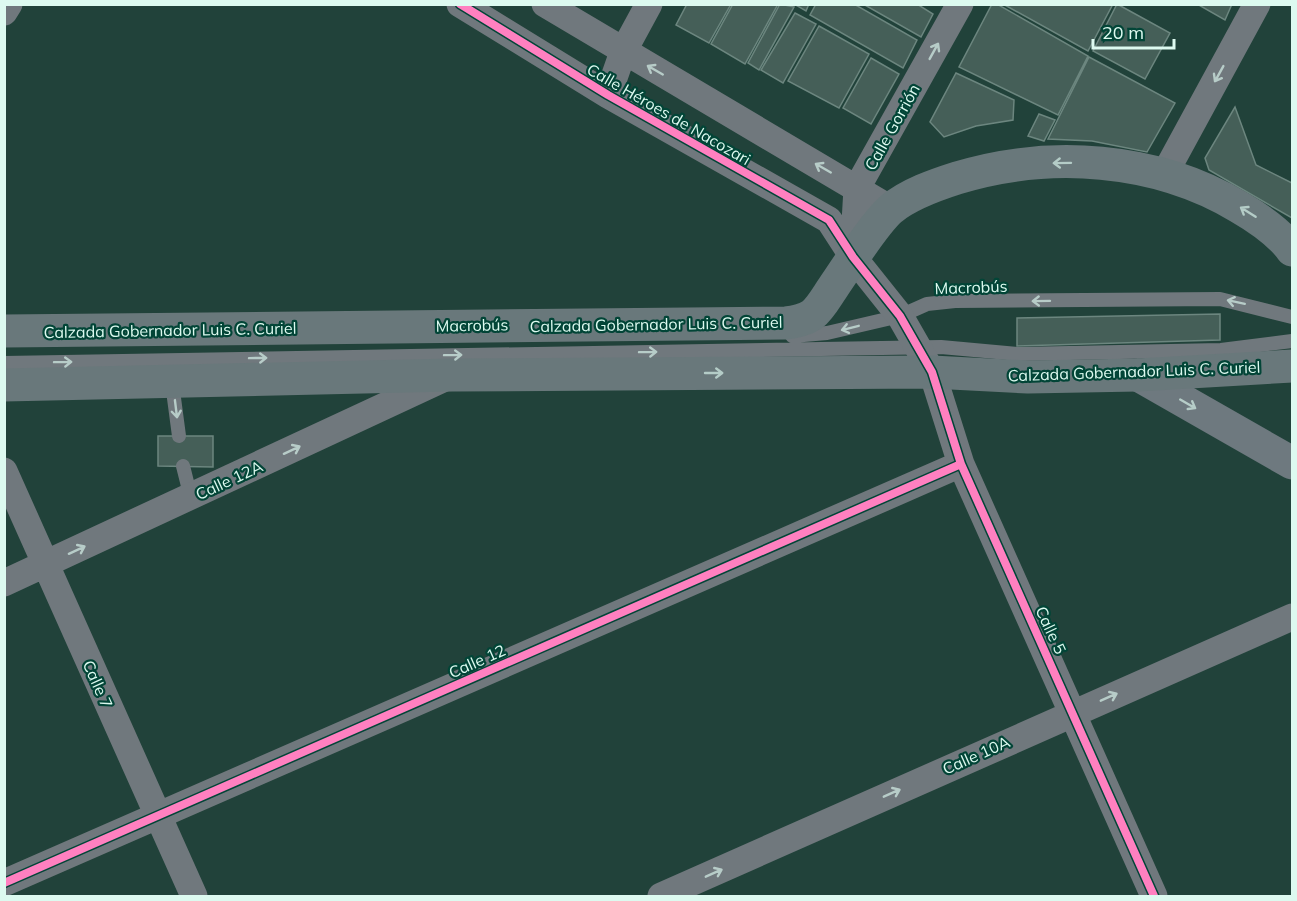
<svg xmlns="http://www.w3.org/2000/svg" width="1297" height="901" font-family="Mulish,sans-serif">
  <rect width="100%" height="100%" fill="#21423a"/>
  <path fill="#455f58" stroke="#6c867f" stroke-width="1.5" d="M687,4H731L709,43L676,25Z
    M733,4H778L745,64L711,44Z
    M780,4L794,7L759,70L748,63Z
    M794,4H809L806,11Z
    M816,4H854L917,40L903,68L810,15Z
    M863,4H917L933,14L921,37Z
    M992,4H997L1088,56L1058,115L959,67Z
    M1003,4H1113L1088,51Z
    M1117,4L1170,33L1145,79L1093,51Z
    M1197,4H1232L1225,20Z
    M795,13L816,24L783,83L761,70Z
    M819,26L869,54L839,108L788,81Z
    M1089,57L1175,103L1147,152L1092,141L1048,139Z
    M871,58L899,74L871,124L843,108Z
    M956,73L1014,100L1013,120L976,126L944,137L930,122Z
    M1235,107L1256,165L1292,183V218L1209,170L1205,158Z
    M1039,114L1055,120L1044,141L1028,136Z
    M1220,314V340L1017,346V318Z
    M158,436H213V467L158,466Z"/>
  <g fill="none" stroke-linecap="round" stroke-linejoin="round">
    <path stroke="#70787d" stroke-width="14" d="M792,336L827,333L900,316L927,304L955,301L1220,299L1292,317
      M4,363L941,347L1019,354L1221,350L1292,341
      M172,383L179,436
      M183,466L191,498"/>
    <path stroke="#70787d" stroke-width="27" d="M460,4L608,95L829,220L853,257L900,316L932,372L961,464L1154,896
      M545,4L891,209
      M4,12L9,4
      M608,95L623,52L649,4
      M1164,175L1257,4
      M853,257L857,188L960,4
      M4,471L194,896
      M4,583L447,377
      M4,883L961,464
      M661,896L1292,617"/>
    <path stroke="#6e797f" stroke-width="33" d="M1138,375L1292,463"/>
    <path stroke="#69787b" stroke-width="33" d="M4,331L786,323C795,322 804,320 812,315C821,308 827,296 834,286C848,266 873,225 891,209C909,194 935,185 957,178C1049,150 1156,157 1239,207C1258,218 1279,232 1292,250
      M4,385L452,375L932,372L1028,377L1138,375L1292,366"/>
    <g stroke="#024537" stroke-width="11">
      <path id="cycleway" d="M460,4L608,95L829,220L853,257L900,316L932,372L961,464L1154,896
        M4,883L961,464"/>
    </g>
    <use href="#cycleway" stroke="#ff80c0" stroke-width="8"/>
  </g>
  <defs><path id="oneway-shaft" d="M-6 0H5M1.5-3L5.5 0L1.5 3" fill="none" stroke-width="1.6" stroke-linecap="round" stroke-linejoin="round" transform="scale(1.5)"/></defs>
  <g stroke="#b7ccc8">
    <use href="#oneway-shaft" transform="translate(934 51) rotate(-61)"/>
    <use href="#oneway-shaft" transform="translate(655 70) rotate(-150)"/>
    <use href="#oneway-shaft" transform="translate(1219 74) rotate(119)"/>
    <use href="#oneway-shaft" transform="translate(823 168) rotate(-150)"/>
    <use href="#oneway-shaft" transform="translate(1041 301) rotate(179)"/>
    <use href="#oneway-shaft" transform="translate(1236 302) rotate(-168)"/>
    <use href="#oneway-shaft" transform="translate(850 328) rotate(166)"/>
    <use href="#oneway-shaft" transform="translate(648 352) rotate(-1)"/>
    <use href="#oneway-shaft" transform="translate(453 355) rotate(-1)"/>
    <use href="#oneway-shaft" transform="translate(258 358) rotate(-1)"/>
    <use href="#oneway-shaft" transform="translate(63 362) rotate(-1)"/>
    <use href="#oneway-shaft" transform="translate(176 409) rotate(83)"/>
    <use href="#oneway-shaft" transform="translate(292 450) rotate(-25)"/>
    <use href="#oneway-shaft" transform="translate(77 550) rotate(-25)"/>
    <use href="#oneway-shaft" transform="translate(1109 697) rotate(-24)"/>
    <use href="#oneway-shaft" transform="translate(892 793) rotate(-24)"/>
    <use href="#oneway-shaft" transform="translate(714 873) rotate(-24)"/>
  </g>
  <g stroke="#b4ccc7">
    <use href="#oneway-shaft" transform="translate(1062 163) rotate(179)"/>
    <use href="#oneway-shaft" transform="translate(1248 212) rotate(-148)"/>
    <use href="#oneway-shaft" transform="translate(714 373)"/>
  </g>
  <use stroke="#b6cdc8" href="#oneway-shaft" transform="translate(1188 404) rotate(30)"/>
  <g text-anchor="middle" stroke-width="4.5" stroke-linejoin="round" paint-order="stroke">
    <g font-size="16" fill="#ddfaf0" stroke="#024537">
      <text transform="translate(669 114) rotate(30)" y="6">Calle Héroes de Nacozari</text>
      <text transform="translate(892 127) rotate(-61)" y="6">Calle Gorrión</text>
      <text transform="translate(971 287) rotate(-2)" y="6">Macrobús</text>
      <text transform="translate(656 324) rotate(-1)" y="6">Calzada Gobernador Luis C. Curiel</text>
      <text transform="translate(472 325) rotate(-1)" y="6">Macrobús</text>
      <text transform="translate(170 330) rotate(-1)" y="6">Calzada Gobernador Luis C. Curiel</text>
      <text transform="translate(1134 371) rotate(-2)" y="6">Calzada Gobernador Luis C. Curiel</text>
      <text transform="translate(229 480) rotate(-25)" y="6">Calle 12A</text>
      <text transform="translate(1051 630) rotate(65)" y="6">Calle 5</text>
      <text transform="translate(477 661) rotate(-24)" y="6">Calle 12</text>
      <text transform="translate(98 684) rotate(66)" y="6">Calle 7</text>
      <text transform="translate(976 755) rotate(-24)" y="6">Calle 10A</text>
    </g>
  </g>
  <rect width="1297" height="901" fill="none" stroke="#ddfaf0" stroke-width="12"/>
  <path d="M1093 39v9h81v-9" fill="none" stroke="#ddfaf0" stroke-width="3"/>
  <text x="1102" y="39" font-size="18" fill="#ddfaf0" stroke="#024537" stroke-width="4.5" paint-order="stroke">20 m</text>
</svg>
